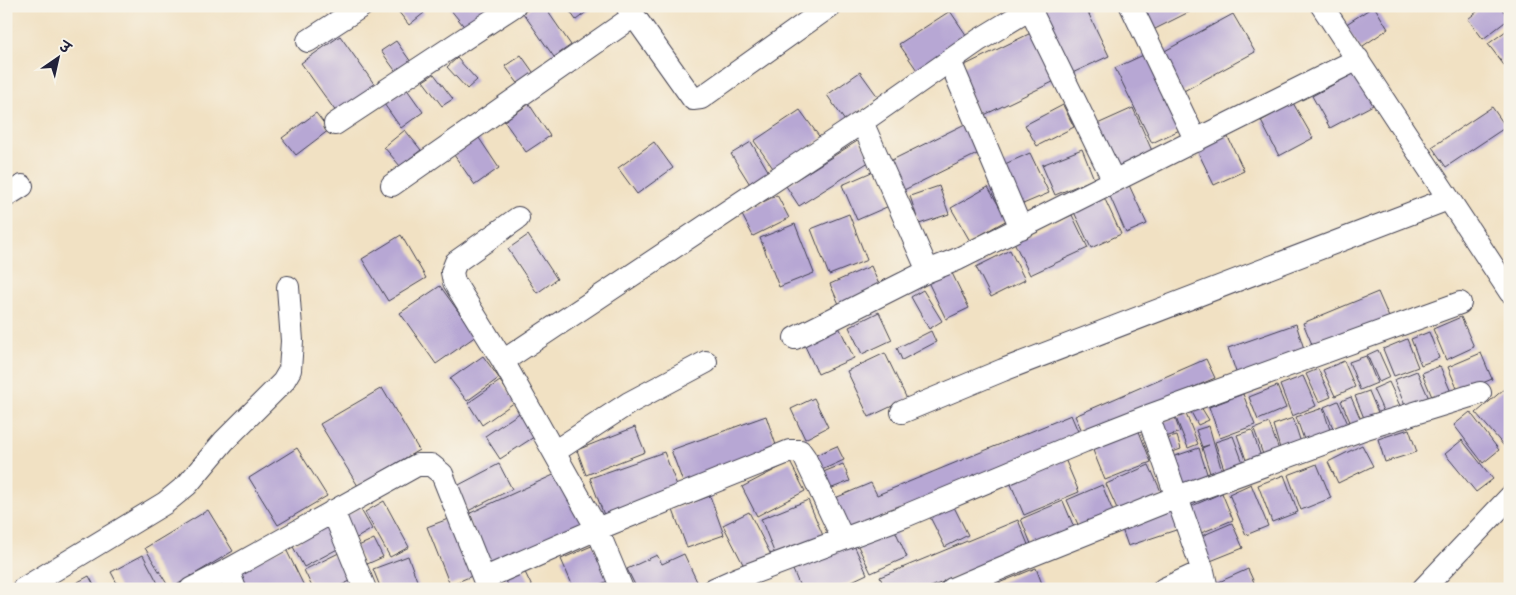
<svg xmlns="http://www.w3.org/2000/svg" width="1516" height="595" font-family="Sriracha,'Playpen Sans Deva',sans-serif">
  <rect width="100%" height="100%" fill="#f7f3e8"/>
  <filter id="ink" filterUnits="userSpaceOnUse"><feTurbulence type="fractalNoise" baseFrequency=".02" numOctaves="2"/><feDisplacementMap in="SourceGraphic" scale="10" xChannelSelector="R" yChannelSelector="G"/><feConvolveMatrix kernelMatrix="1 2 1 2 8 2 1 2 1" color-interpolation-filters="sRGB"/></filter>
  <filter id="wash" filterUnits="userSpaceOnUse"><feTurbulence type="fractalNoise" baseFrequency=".0096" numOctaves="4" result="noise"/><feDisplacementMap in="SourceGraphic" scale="20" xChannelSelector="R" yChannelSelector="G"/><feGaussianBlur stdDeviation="1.12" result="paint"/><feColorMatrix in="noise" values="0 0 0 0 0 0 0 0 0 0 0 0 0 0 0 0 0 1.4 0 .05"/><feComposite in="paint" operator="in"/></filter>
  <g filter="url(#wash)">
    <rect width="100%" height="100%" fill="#f1e1c3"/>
    <g id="blocks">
      <path fill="#b7a7d4" d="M394,6H419L424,13L409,25Z
        M454,6H496L467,30L450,9Z
        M533,6H544L571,45L554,57L523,13Z
        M566,6H594L576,20Z
        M1053,6H1085L1109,56L1068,75L1039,13Z
        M1145,6H1201L1151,31L1140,9Z
        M1374,6L1388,29L1360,48L1345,25Z
        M1484,6H1500L1509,19L1483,39L1468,19Z
        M950,11L971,42L921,76L899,44Z
        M1233,14L1255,52L1182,92L1161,53Z
        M1510,28V73L1488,44Z
        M1035,31L1059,79L980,117L957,69Z
        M340,36L377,88L339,116L301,63Z
        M396,41L411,62L397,73L381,51Z
        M1150,52L1186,127L1152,143L1115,68Z
        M521,55L538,79L523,90L505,66Z
        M457,58L477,80L467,89L447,67Z
        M860,72L878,97L845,121L827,95Z
        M1355,73L1373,105L1330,128L1312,96Z
        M434,74L453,99L442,106L423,81Z
        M406,88L423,112L401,128L384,104Z
        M1293,103L1313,138L1279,156L1261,121Z
        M529,104L550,136L526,152L504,121Z
        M1063,105L1074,127L1037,146L1025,125Z
        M1492,107L1506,127L1446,167L1432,147Z
        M1133,108L1153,153L1112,170L1093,126Z
        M800,110L821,139L775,171L754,141Z
        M316,113L329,130L296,155L282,138Z
        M965,124L979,153L904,190L890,161Z
        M405,130L421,150L400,166L384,147Z
        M1227,135L1244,171L1214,185L1197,150Z
        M479,138L499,168L475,185L454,155Z
        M859,140L872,160L799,206L786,186Z
        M654,142L673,168L637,194L618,168Z
        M751,142L770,174L751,186L731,154Z
        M1082,149L1094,179L1055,195L1042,165Z
        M1030,153L1049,193L1016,207L998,167Z
        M874,171L889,206L857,220L842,185Z
        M1129,185L1147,224L1126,233L1109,194Z
        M939,186L949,214L919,224L910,196Z
        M988,187L1007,220L970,241L951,208Z
        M777,195L789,218L753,236L741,213Z
        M1103,195L1121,234L1091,248L1073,210Z
        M849,214L867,260L829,275L811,229Z
        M1072,215L1088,248L1030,275L1014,242Z
        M795,224L814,273L779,287L760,238Z
        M401,235L426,278L388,301L362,259Z
        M528,235L557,279L537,293L508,249Z
        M1010,250L1025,280L991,297L976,267Z
        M871,266L880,287L839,304L830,284Z
        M951,271L969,308L946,319L928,282Z
        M440,286L476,336L436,364L400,313Z
        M923,290L942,321L929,329L911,297Z
        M1378,292L1391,322L1316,354L1303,323Z
        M879,312L892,340L862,354L849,327Z
        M1461,317L1474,347L1446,360L1433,329Z
        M1296,324L1306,355L1238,378L1228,348Z
        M839,327L854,358L818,374L804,344Z
        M931,331L936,342L902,360L897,348Z
        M1429,332L1439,358L1421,365L1411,339Z
        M1407,339L1418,367L1394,376L1383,349Z
        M1378,350L1390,377L1379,382L1367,355Z
        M885,353L907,399L869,417L847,371Z
        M1481,353L1492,379L1459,393L1448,367Z
        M483,356L499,378L467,401L450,379Z
        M1366,356L1377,383L1360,390L1349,362Z
        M1206,359L1215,378L1084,435L1075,416Z
        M1344,361L1355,387L1335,396L1323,370Z
        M1440,366L1453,397L1435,404L1422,373Z
        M1318,369L1331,397L1319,402L1306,374Z
        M1417,371L1430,401L1407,410L1394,380Z
        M1303,376L1316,406L1292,416L1280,385Z
        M500,381L515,402L482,425L468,403Z
        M1389,382L1402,410L1386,417L1373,389Z
        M1277,386L1286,408L1258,420L1249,397Z
        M382,388L419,450L358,486L320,424Z
        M1504,389L1510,396V453L1476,413Z
        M1369,391L1380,417L1366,423L1355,396Z
        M1243,394L1255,425L1220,438L1209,407Z
        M1351,397L1364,427L1354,431L1341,401Z
        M814,398L828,427L805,439L791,409Z
        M1338,401L1351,431L1337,437L1324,407Z
        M1201,407L1209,420L1198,425L1191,412Z
        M1323,408L1332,436L1306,445L1296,417Z
        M521,412L537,435L500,459L485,436Z
        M1470,412L1499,450L1483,463L1454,425Z
        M1186,414L1198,444L1188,448L1176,418Z
        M1071,415L1080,436L842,534L828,501L871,483L877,495Z
        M766,416L778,451L684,485L671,450Z
        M1175,418L1180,432L1163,438L1158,424Z
        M1293,418L1303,449L1282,455L1273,425Z
        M1269,423L1282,458L1266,463L1254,429Z
        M1209,426L1223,475L1212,479L1202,448L1209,445L1202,447L1196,430Z
        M635,427L645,452L586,475L577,450Z
        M1138,429L1151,462L1105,480L1092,448Z
        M1409,429L1417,452L1385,462L1378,439Z
        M1252,430L1263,463L1249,468L1237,435Z
        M1177,436L1181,449L1170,453L1166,439Z
        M1233,436L1245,468L1226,475L1215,442Z
        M1462,440L1493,479L1476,492L1445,454Z
        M1362,445L1373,466L1338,483L1328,462Z
        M837,446L844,460L815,473L809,458Z
        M297,448L327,496L278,525L249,478Z
        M1199,448L1210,483L1177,493L1166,459Z
        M664,452L678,488L604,515L590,478Z
        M1065,459L1079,492L1024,515L1010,482Z
        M790,462L805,491L757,516L742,487Z
        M499,464L512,489L468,511L455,487Z
        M843,464L850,481L822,492L816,475Z
        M1317,464L1331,498L1301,510L1288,475Z
        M1149,465L1163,496L1120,515L1106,484Z
        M560,472L584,525L491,568L466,515Z
        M1284,475L1298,512L1272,522L1258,485Z
        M1251,484L1268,526L1246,535L1229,494Z
        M1102,485L1114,514L1080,529L1067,500Z
        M1222,493L1233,520L1196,535L1185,509Z
        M710,496L724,535L687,548L673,510Z
        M808,500L824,538L776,557L761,519Z
        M384,501L409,547L390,557L365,512Z
        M1063,501L1076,532L1033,549L1021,519Z
        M953,505L968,535L945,547L930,517Z
        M360,508L372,529L355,539L343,518Z
        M208,510L233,551L170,589L145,548Z
        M1173,511L1179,529L1128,546L1122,529Z
        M749,512L771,555L745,568L723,525Z
        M456,516L479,573L450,585L427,527Z
        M1018,520L1029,547L926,589H885L880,577Z
        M331,523L343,546L304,567L292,545Z
        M1232,523L1243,548L1208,562L1197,538Z
        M894,528L907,557L871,573L857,544Z
        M374,539L383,557L365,565L356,547Z
        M853,543L867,574L835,589H801L793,570Z
        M594,545L610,580L590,589H574L561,559Z
        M285,547L304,586L298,589H245L236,571Z
        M345,550L358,577L334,589H313L304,570Z
        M684,554L700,588L637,589L627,569L657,555L662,564Z
        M143,555L161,589H120L111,572Z
        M408,556L419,586L412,589H381L373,569Z
        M523,568L533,589H510L504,577Z
        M1036,568L1044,589H984Z
        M1248,569L1257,589H1211L1210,586Z
        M89,576L96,589H65Z"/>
    </g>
  </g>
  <g filter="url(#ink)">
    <use href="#blocks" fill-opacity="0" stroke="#413f4f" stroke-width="1"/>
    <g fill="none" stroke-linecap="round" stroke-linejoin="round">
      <g stroke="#413f4f" stroke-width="24">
        <path id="minor" d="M627,6L693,99L701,98L830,6
          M1131,6L1196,141
          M1322,6L1510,292
          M1030,9L1114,181
          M308,41L362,6
          M950,61L1021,228
          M862,122L928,271
          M335,124L514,6
          M392,185L634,16
          M6,196L22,186
          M518,218L456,262L452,272L454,282L503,361L597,529L622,589
          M795,338L928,271L958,259L1358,59
          M503,361L862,122L979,40L1035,6
          M902,412L1003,370L1448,199
          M1148,416L1203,571L1207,589
          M554,452L629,403L706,362
          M333,511L365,589
          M485,578L597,529L790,451H800L805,458L843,539
          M23,589L165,503L187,485L224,441L283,382L290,370L292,341L288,287
          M191,589L228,570
          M235,589L228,570L417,465H431L442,474L488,589
          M714,589L739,578L905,516L1084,441L1148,416L1460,303
          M952,589L1025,558L1177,497L1366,428L1480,393
          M1164,589L1203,571
          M1423,589L1510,497"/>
      </g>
      <use href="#minor" stroke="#fff" stroke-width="22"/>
    </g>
  </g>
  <rect width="1516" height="595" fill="none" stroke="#f7f3e8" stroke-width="25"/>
  <g transform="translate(58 58) rotate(34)" stroke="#f7f3e8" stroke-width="4" paint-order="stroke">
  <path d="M0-4L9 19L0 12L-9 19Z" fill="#22223b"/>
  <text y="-8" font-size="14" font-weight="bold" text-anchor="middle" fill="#22223b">उ</text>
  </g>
</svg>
